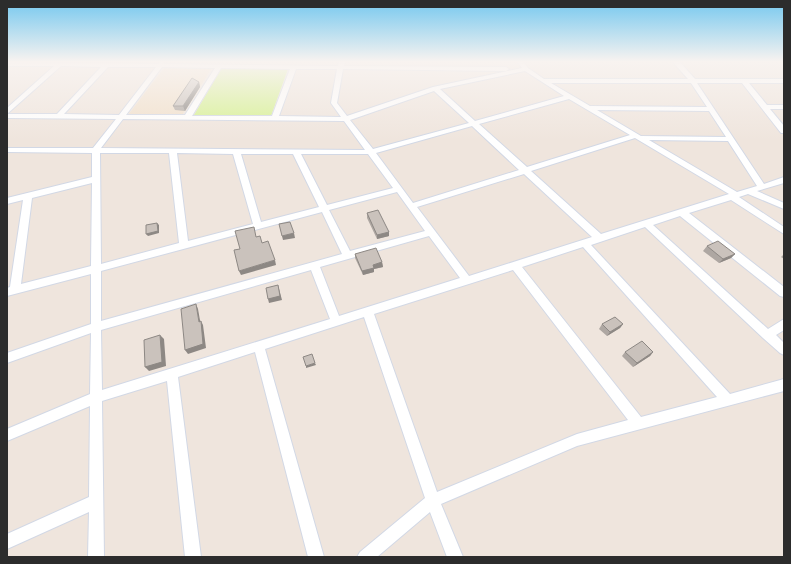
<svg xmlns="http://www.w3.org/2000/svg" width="791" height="564" font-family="'Sofia Sans Condensed',sans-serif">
  <rect width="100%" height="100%" fill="#efe5dd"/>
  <path fill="#f1e0cb" d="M164,68L211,69L182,115L129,114Z"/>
  <path fill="#d5f190" d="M221,69H288L271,116L194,115Z"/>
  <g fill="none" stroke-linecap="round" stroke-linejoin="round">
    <g stroke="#d2d8e5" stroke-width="2">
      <path id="minor" d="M163,61L164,64L338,66L339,61H345L344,66L506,67L509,69L506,71L343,69L337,103L347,116L433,87L522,68L517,61H523L528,68L544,79H688L672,61H679L695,79H784V83H749L767,105H784V109H770L784,126V133H781L742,83H697L764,184L784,177V183L757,191L784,203V209L748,194L739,197L784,227V234L731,200L689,213L784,287V297L780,296L680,216L653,225L768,329L784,319V330L776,335L784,343V355L780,353L763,338L645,227L591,245L730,394L784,379V391L577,446L441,504L463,557H447L430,512L377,557H357L360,552L425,498L364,317L265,349L324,557H308L255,352L178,377L201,557H185L167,381L102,401L104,557H88L89,512L7,549V534L89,497L90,406L7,441V429L90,394L91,333L7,363V353L91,324V274L7,296V288L10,287L23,200L7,204V198L92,177V153L7,152V148H93L116,119L7,118V108L54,66H7V62L158,64ZM61,66L101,67L57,114H7ZM108,67H156L119,115L64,114ZM162,67L215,68L185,115H126ZM221,68L290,69L272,116H192ZM296,69H337L331,103L341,117L279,116ZM525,71L564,96L475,121L440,89ZM551,83H691L707,107L590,106ZM434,91L469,123L373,149L350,120ZM569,99L630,135L527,167L479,124ZM597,110L709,111L726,137L641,136ZM123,119L344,121L365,150L101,148ZM472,126L519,170L413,203L376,153ZM635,138L729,194L601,234L531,171ZM649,140L728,141L757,186L737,192ZM100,153H169L179,243L101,264ZM177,153L233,154L253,224L188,241ZM241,154H293L319,207L261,222ZM301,154H368L393,188L327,205ZM524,174L592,237L469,276L417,207ZM92,183L91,266L21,284L32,198ZM397,192L425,231L350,251L329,210ZM322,212L342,254L101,321V271ZM429,236L460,278L339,316L320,267ZM583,247L717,397L641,417L522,267ZM311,270L330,319L102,390L101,330ZM513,270L628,420L577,434L437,492L374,314Z"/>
    </g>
    <use href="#minor" fill="#fff" fill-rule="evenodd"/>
  </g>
  <path fill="#aea7a2" d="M199,82L200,87L185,111L175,110L173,106Z
    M367,213L389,232V236L377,239L367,218Z
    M707,246L735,254L731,258L719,263L703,251Z
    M355,254L382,262L383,267L374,269V272L363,275L355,258Z
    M784,254V259L781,257Z
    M602,324H623L620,328L607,336L599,329Z
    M625,352H653L650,356L633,367L622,356Z"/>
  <path fill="#8d8884" d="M199,82L200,87L185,111L183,106Z
    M157,223L159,225V233L148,236L146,234Z
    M389,232V236L377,239V235Z
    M294,233L295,238L283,240L282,236Z
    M735,254L731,258L719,263L723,259Z
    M275,260L276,265L241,275L239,271Z
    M382,262L383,267L374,269V272L363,275L362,271L373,265Z
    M278,285L282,300L269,303L268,299Z
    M196,304L198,309L201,326V321L203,325L206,348L188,354L185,350L199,322Z
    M623,324L620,328L607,336L610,332Z
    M160,335L164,339L166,366L149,371L145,367Z
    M653,352L650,356L633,367L637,363Z
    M315,363L316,365L306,368V366Z"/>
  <path fill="#cac2bc" stroke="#8d8884" d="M192,78L199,82L183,106H173Z
    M378,210L389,232L377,235L367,213Z
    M290,222L294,233L282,236L279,224Z
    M157,223L158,231L146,234V225Z
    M254,227L256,237L260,236L262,243L268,241L275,260L239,271L234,250L240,249L235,231Z
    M718,241L735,254L723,259L707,246Z
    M376,248L382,262L373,265L374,268L362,271L355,254Z
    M278,285L280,296L268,299L266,288Z
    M196,304L199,322L201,321L203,344L185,350L181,309Z
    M615,317L623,324L610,332L602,324Z
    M160,335L162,362L145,367L144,340Z
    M642,341L653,352L637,363L625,352Z
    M312,354L315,363L306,366L303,357Z"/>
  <linearGradient id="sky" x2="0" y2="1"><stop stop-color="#75c8ef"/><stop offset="0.44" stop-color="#f8f3f0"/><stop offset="1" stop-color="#f8f3f0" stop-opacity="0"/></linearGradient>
  <rect width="791" height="140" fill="url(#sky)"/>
  <rect width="791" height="564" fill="none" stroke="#2c2c2c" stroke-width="16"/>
</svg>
